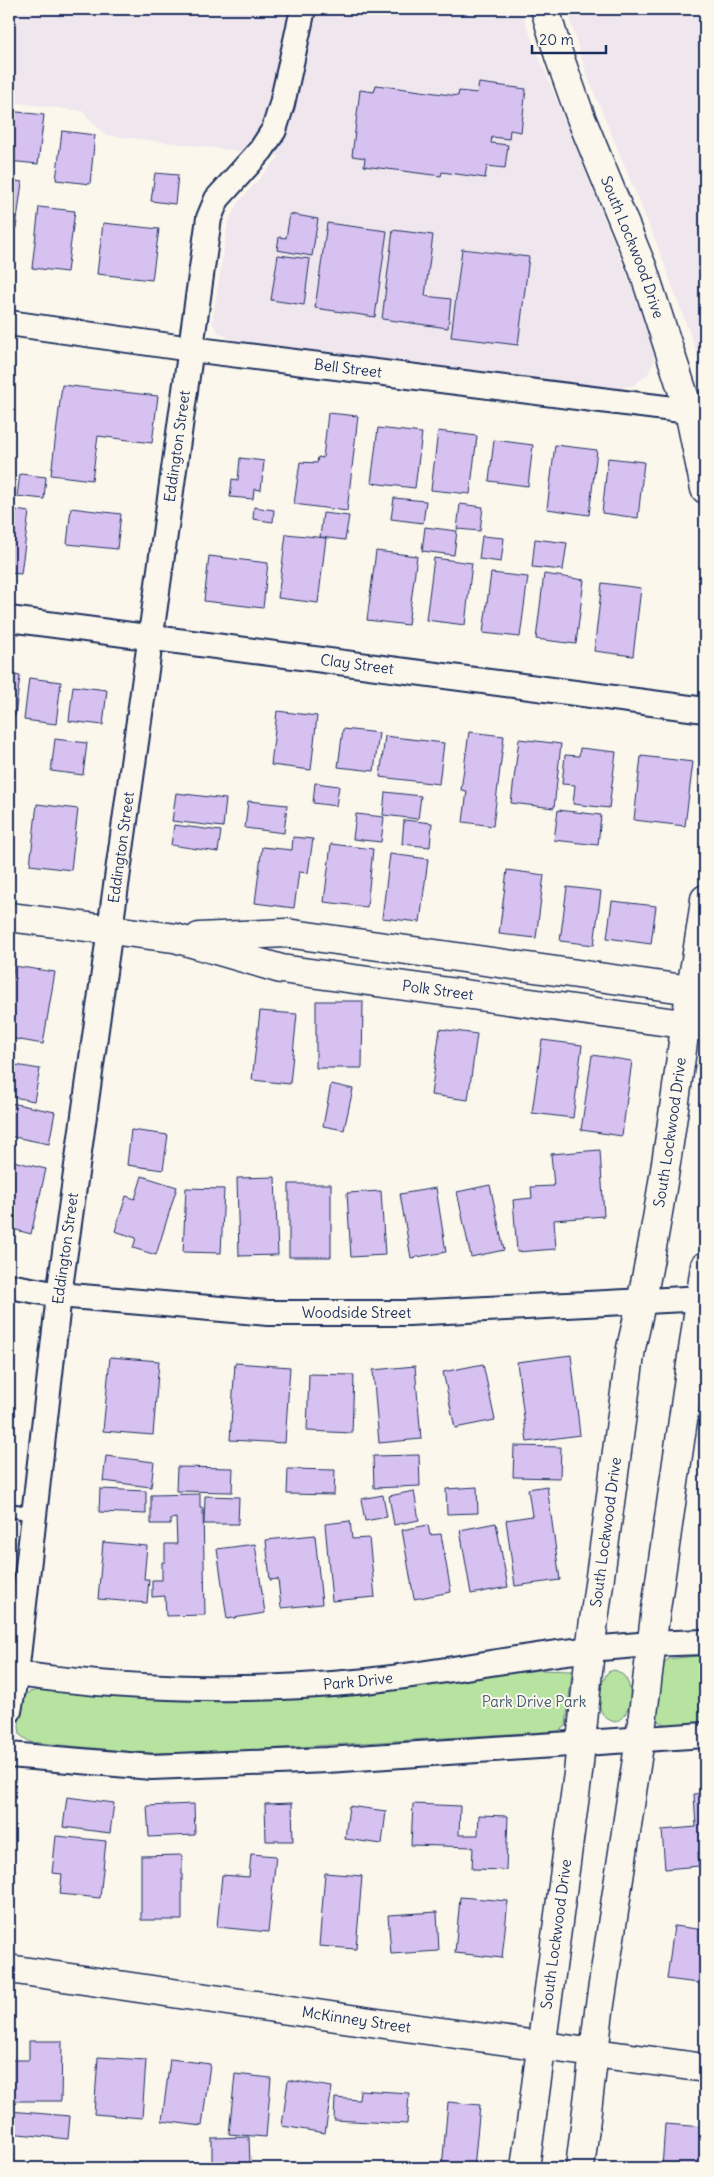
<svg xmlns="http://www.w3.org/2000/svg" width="714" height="2177" font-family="Delius,sans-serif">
  <rect width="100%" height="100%" fill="#fbf7ec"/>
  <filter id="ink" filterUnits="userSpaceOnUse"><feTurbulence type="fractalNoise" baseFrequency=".02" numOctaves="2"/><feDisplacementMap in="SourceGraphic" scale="10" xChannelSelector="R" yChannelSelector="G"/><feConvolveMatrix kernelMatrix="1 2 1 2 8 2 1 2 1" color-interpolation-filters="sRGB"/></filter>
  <g filter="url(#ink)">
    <path fill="#f0e7ee" d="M9,9H417L452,12L510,11L522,14L644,317L654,351V362L648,374L634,385L617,389L242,342L230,339L218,332L212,323L228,222L239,201L280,156L105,135L82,111L9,102Z
      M572,9H705V381L700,361L657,245L585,70L571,23L570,12Z"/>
    <path fill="#b7e3a1" stroke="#698980" d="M705,1655V1723L667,1725L659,1722L657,1715L663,1664L668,1659Z
      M540,1670L572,1671L566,1726L559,1731L216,1752L143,1753L30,1742L20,1735L19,1726L22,1699L29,1692L40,1690L173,1699L281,1696Z
      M614,1670C636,1675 635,1715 615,1722C592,1717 598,1686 608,1672Z"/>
    <path fill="#d7c1f1" stroke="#1b2f5e" d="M479,83L526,89L521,132L510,130L509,139L492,137L491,143L508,145L505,168L487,166L485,178L442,172L441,176L364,166L365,158L352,156L360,90L374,92L376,85L458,96L459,91L477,93Z
      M9,111L44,115L38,164L9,161Z
      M62,131L95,135L90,184L56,180Z
      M155,173L178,175L175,204L151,201Z
      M9,180L22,182L16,228L9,227Z
      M39,207L75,211L67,272L32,268Z
      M290,214L318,219L312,256L277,250L279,237L286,238Z
      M103,223L159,229L152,280L97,274Z
      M327,223L387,231L375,317L315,308Z
      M393,230L433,235L425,296L451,299L448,328L382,319Z
      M462,249L529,257L518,345L451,337Z
      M278,255L310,259L304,305L271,300Z
      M62,385L158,396L152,443L98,436L92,480L51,475Z
      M328,413L358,416L347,511L294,504L300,462L317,463L318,457L323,458Z
      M378,428L422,433L415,488L371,483Z
      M438,431L477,436L470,494L431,490Z
      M494,440L533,445L528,486L489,481Z
      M555,445L597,450L589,515L547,509Z
      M240,458L264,461L261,490L254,489L253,499L230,497L232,479L238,480Z
      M608,458L644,462L638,518L602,513Z
      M20,474L46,477L44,499L17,496Z
      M394,498L426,501L423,523L391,519Z
      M460,504L483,507L480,531L457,529Z
      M254,507L274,510L273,522L253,519Z
      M71,508L121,514L117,549L67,544Z
      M9,509L29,512L21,574L9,573Z
      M323,513L349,516L345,540L320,537Z
      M425,527L457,531L454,555L422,551Z
      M286,534L326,538L318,603L278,598Z
      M482,536L504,538L501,562L479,559Z
      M535,539L567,543L563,570L532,567Z
      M376,551L417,556L408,625L367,620Z
      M209,556L268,563L263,608L204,601Z
      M434,558L472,563L465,625L426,620Z
      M491,573L528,577L520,637L483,633Z
      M544,574L584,580L576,644L536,639Z
      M602,583L641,588L633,656L594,651Z
      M9,674L20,676L15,716L9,715Z
      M29,678L61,682L56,724L24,720Z
      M73,686L107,690L103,725L69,721Z
      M277,711L317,716L311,770L271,765Z
      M343,729L379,733L374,771L338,767Z
      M469,732L504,736L493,826L463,822L467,791L461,790Z
      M385,736L444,743L439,784L380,777Z
      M55,739L87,743L83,775L51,771Z
      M519,739L561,744L554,808L511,803Z
      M580,748L616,752L609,808L573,804L575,785L562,784L565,755L579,756Z
      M641,756L693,762L685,826L634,820Z
      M315,783L339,786L336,806L313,803Z
      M385,792L421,796L418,819L383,815Z
      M176,793L226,799L223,827L172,821Z
      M248,801L287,805L284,833L245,828Z
      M37,804L78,809L71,870L30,865Z
      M558,810L601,815L598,845L554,840Z
      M356,814L384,817L381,842L353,839Z
      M404,820L432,823L430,847L402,844Z
      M174,825L221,831L218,852L171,845Z
      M293,837L313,839L308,873L299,872L294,908L255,903L262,847L292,850Z
      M331,844L373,849L367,907L324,902Z
      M390,854L428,859L420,922L382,918Z
      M507,870L544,875L536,938L499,934Z
      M567,887L601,891L594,945L560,941Z
      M612,901L656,906L651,944L607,938Z
      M14,966L55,972L43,1044L9,1038V1003Z
      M316,1001H363L362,1068H316Z
      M260,1011L297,1014L290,1084L252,1080Z
      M440,1029L477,1034L468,1100L431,1095Z
      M542,1040L582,1045L573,1118L532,1113Z
      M592,1055L632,1061L622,1136L581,1130Z
      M9,1064L40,1069L34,1101L9,1096Z
      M331,1084L353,1089L344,1130L323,1126Z
      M11,1103L55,1112L49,1144L9,1136Z
      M131,1130L168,1135L163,1170L127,1165Z
      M600,1150L604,1216L554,1220L556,1249L517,1252L513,1200L532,1198L531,1187L554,1186L551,1154Z
      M9,1160L46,1169L31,1234L9,1228Z
      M142,1176L177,1187L156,1255L133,1248L136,1238L115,1231L126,1196L135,1199Z
      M275,1177L278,1255L239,1256L237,1178Z
      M289,1184H331V1257H289Z
      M490,1185L504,1250L471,1257L457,1192Z
      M186,1188L224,1189L221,1253L183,1252Z
      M436,1188L446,1252L411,1258L400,1194Z
      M381,1191L385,1255L351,1257L347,1193Z
      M571,1355L580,1435L527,1442L517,1362Z
      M110,1357L159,1361L153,1435L103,1431Z
      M235,1363L290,1367L285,1443L230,1440Z
      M483,1364L495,1420L455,1428L443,1372Z
      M415,1366L421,1439L379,1443L373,1370Z
      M309,1374L354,1375L352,1433L307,1431Z
      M514,1446L561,1447L560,1478L513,1477Z
      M419,1455L420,1486L374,1488L373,1456Z
      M106,1456L154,1462L151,1487L103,1481Z
      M177,1467L233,1468L232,1492L176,1491Z
      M288,1469L335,1470L334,1495L287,1494Z
      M547,1486L560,1580L515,1586L506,1520L532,1516L528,1489Z
      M477,1487L478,1513L447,1514L446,1489Z
      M100,1489L146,1491V1514L99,1512Z
      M414,1491L419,1520L394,1525L389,1496Z
      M200,1494V1508H203L205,1615L166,1616L165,1596L152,1597V1580H162V1562H165V1544H177L176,1518L171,1519V1524H151V1495Z
      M383,1495L387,1517L365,1521L361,1499Z
      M205,1496L239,1497L238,1524H204Z
      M350,1521L352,1539L369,1538L375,1597L332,1601L325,1524Z
      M496,1523L508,1587L471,1594L460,1530Z
      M428,1525L430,1535L441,1534L451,1592L414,1599L402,1530Z
      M315,1535L322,1604L281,1608L278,1579L270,1580L266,1540Z
      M103,1542L147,1546L144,1579H149L147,1603L98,1599Z
      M255,1544L265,1613L227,1619L217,1549Z
      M705,1793V1851L698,1852L699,1866L665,1869L662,1830L696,1827L694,1794Z
      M67,1797L114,1803L110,1833L63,1827Z
      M292,1803L293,1841H266L265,1804Z
      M194,1804L195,1835L149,1837L147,1806Z
      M413,1804L460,1806L459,1835H478L479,1815L508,1816L506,1870L472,1869L473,1847L411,1845Z
      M349,1806L386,1811L382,1844L345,1839Z
      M56,1836L106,1841L100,1898L60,1894L62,1874L52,1873Z
      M251,1854L276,1856L268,1932L217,1927L222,1875L249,1877Z
      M182,1855V1920H141V1856Z
      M325,1873L362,1876L356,1949L319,1946Z
      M460,1897L508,1901L502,1958L455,1953Z
      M437,1912L439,1951L391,1954L388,1915Z
      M674,1926L705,1930V1984L667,1979Z
      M29,2041H62L61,2101H11V2060H29Z
      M98,2057L146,2060L142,2118L94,2114Z
      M170,2059L210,2064L202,2126L162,2121Z
      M235,2074L271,2078L266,2137L229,2134Z
      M288,2080L332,2087L325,2133L282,2126Z
      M360,2090L409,2093L407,2124L334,2120L335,2098L359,2100Z
      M448,2102L480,2105L474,2168H442Z
      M9,2111L70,2116L68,2139L9,2133Z
      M665,2124L705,2127L703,2168H662Z
      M249,2137L250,2165H212V2138Z
      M132,2161L145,2164V2168H130Z"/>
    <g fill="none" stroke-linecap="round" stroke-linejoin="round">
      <g stroke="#1b2f5e" stroke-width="16">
        <path id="service" d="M9,1510L34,1514"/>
      </g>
      <g stroke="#1b2f5e" stroke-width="28">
        <g id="minor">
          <path id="s1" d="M9,323L191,349L689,411"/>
          <path id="s2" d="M9,619L705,710"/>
          <path id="s3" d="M9,1286L59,1295L268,1313H408L705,1298"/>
          <path id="s4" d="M9,1673C121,1689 243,1693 356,1682C426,1675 496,1661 566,1652C612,1646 659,1643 705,1642"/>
          <path id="s5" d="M9,1711L16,1674L59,1295L209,218L217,199L261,150L274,130L282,104L303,9"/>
          <path d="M9,1755L152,1767L327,1760L705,1735"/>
        </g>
      </g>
      <g stroke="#1b2f5e" stroke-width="31">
        <g id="tertiary">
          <path id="s6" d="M9,1969L405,2027L705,2068"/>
        </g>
      </g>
      <g stroke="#1b2f5e" stroke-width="31">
        <g id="secondary">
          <path id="s7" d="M545,9L559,56L581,118L643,269L689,411L705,489"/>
          <path id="s8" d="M9,917L175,938L281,969L705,1027"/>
          <path d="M199,937L286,933L705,992"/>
          <path id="s9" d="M525,2168L578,1773L590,1650L631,1348C656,1242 671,1134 685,1027C691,984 700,942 705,899"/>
          <path d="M580,2168L599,2011L640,1739L655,1616L705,1266"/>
        </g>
      </g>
      <use href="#service" stroke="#fbf7ec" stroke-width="12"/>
      <use href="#minor" stroke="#fbf7ec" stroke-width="24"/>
      <use href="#tertiary" stroke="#fbf7ec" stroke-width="28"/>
      <use href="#secondary" stroke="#fbf7ec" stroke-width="28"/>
    </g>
  </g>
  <g text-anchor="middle" stroke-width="4" stroke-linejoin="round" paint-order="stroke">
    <g font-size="15" fill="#1b2f5e" stroke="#fbf7ec">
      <text dy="5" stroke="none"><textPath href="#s7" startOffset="254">South Lockwood Drive</textPath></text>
      <text dy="5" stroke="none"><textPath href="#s1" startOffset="342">Bell Street</textPath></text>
      <text dy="5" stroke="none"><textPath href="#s5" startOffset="1276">Eddington Street</textPath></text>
      <text dy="5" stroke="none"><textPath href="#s2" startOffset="351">Clay Street</textPath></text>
      <text dy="5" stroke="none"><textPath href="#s5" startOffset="871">Eddington Street</textPath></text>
      <text dy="5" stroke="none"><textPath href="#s8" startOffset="436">Polk Street</textPath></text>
      <text dy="5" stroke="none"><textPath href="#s9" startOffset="1046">South Lockwood Drive</textPath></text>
      <text dy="5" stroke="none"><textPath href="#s5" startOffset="466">Eddington Street</textPath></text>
      <text dy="5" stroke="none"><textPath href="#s3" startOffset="349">Woodside Street</textPath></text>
      <text dy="5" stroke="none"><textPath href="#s9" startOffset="641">South Lockwood Drive</textPath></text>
      <text dy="5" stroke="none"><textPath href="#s4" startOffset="350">Park Drive</textPath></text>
      <text dy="5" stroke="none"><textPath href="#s9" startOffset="236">South Lockwood Drive</textPath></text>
      <text dy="5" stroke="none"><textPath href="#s6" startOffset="351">McKinney Street</textPath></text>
    </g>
    <g font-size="15" fill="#425c6f" stroke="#fbf7ec">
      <text x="534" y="1707">Park Drive Park</text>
    </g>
  </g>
  <rect width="714" height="2177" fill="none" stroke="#fbf7ec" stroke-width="30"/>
  <rect x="15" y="15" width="684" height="2147" fill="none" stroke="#1b2f5e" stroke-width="2" filter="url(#ink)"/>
  <path d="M532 45v8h74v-8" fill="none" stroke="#1b2f5e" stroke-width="2.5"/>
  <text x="539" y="45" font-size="15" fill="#1b2f5e" stroke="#fbf7ec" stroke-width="4" paint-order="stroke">20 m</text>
</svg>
